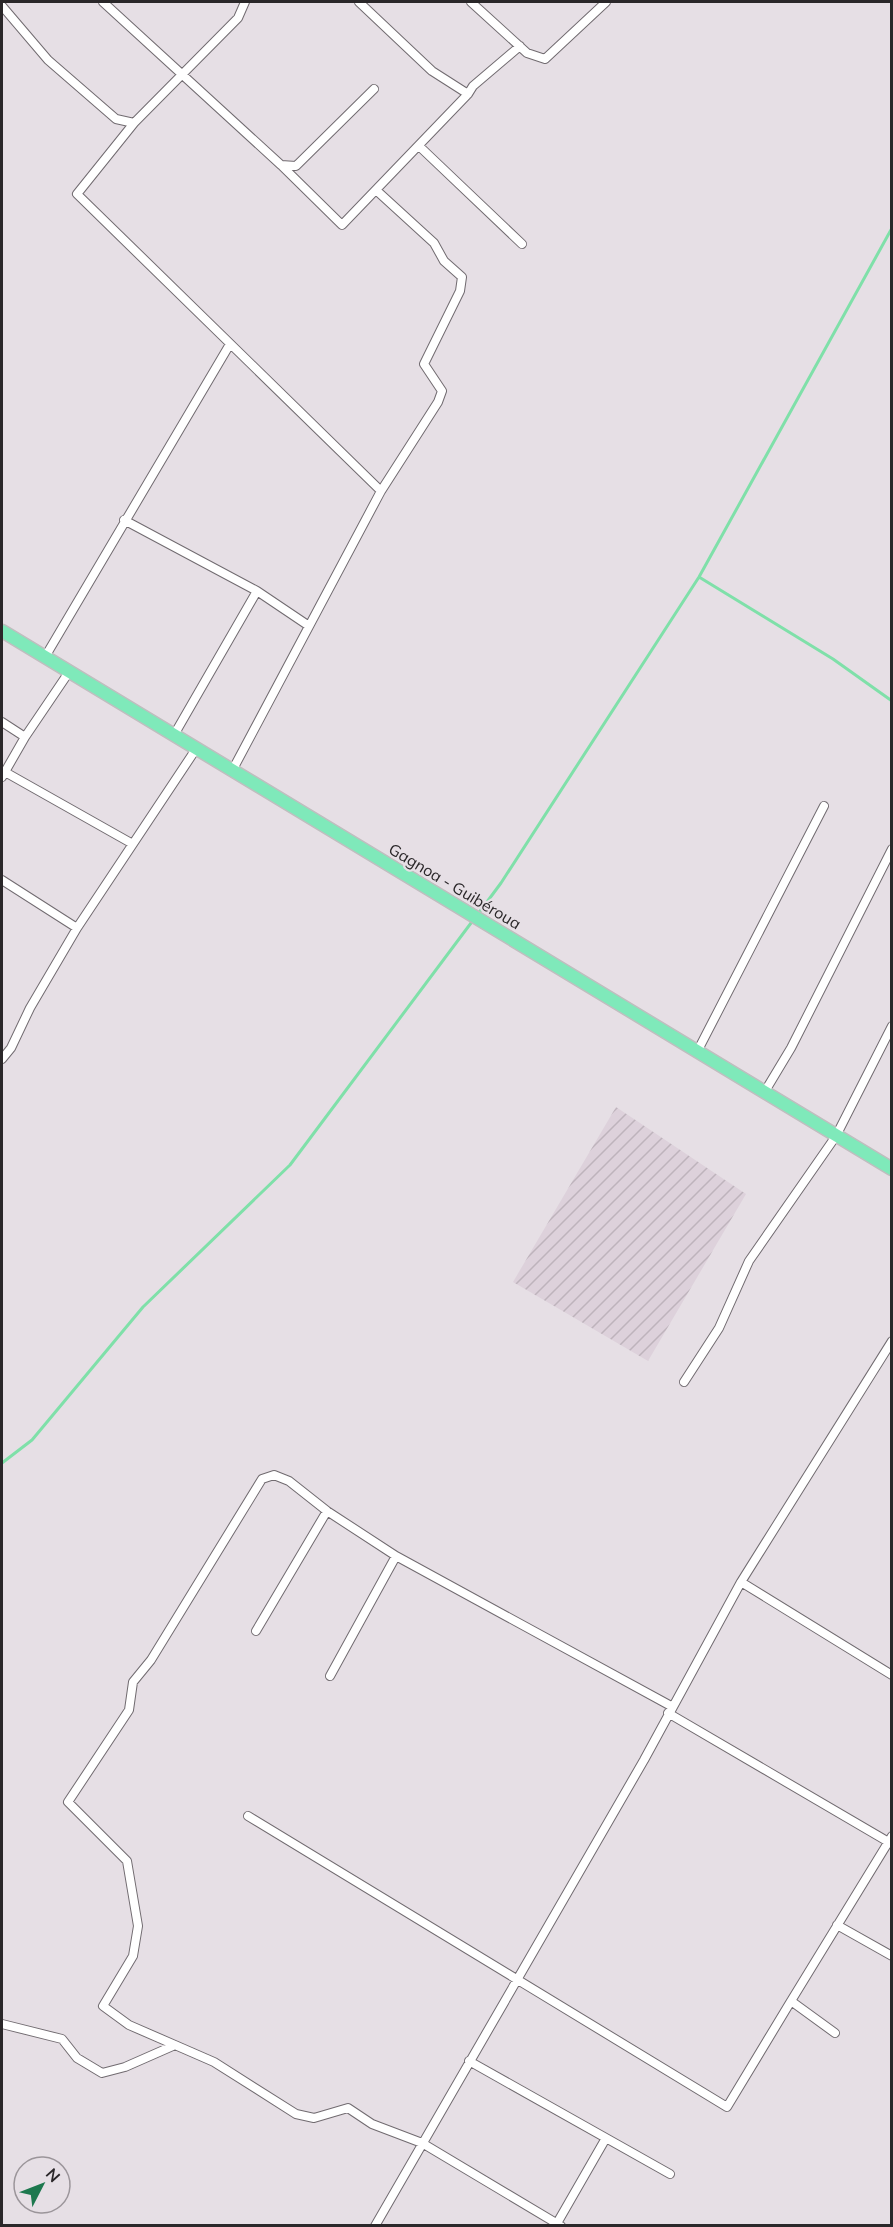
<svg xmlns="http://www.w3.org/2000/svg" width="893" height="2227" font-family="Mulish,sans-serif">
  <defs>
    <pattern id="industrial-furrows" width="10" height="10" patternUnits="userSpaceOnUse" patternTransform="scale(1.5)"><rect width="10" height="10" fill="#ddd1db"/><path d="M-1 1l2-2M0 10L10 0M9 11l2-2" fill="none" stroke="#beb3bc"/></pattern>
  </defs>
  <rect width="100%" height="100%" fill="#e6dfe5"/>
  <path fill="url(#industrial-furrows)" d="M616,1107L746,1194L648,1361L513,1282Z"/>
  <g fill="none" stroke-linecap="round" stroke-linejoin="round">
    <path stroke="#7fe0a9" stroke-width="3" d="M699,577L833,659L892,701
      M478,914L501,883L699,577L892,228
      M2,1463L32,1440L143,1307L290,1165L474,919"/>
    <g stroke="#716b70" stroke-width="10">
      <path id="minor" d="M103,2L281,165L296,166L374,89
        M359,2L432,71L468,94
        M471,2L527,53L545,59L606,2
        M2,6L48,60L116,119L134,123L238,18L245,2
        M134,123L77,194L381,491
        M419,146L522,244
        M281,165L342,225L468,94L473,86L520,46
        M124,520L257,591L309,626
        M45,657L230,344
        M2,722L25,737
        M174,735L257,591
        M232,771L381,491L438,402L442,391L424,364L460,291L462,277L444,261L434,243L376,190
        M5,772L131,843
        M2,777L25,737L69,672
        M2,880L77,928
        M697,1052L824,806
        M2,1059L11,1048L30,1008L77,928L196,749
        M764,1093L791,1048L892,849
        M684,1382L719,1328L749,1261L836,1136L892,1026
        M741,1582L892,1675
        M256,1631L327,1511
        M330,1676L396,1556
        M668,1713L892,1844
        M248,1816L727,2107L791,2001
        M837,1925L892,1956
        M2,2024L62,2039L77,2058L102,2073L125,2067L175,2045L214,2062L296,2114L314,2118L348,2108L372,2124L422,2143L561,2226
        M835,2033L791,2001L892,1836
        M175,2045L129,2025L103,2006L133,1956L138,1926L127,1861L68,1802L129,1710L133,1682L151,1660L262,1479L274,1475L289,1481L327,1511L396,1556L671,1706
        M469,2061L670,2174
        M556,2225L606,2138
        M375,2226L644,1760L741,1582L892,1341"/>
    </g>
    <g stroke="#bfbebf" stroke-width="15">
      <path id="primary" d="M2,631L892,1169"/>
    </g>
    <use href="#minor" stroke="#fff" stroke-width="8"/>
    <use href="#primary" stroke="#7fe9ba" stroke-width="12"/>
  </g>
  <g text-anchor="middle" stroke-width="4.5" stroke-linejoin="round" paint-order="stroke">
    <g font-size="16" fill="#2a2729" stroke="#e6dfe5">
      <text transform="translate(455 886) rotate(31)" y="6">Gagnoa - Guibéroua</text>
    </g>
  </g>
  <rect width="893" height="2227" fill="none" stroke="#2a2729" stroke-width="6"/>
  <g transform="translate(42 2185) rotate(48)"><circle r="28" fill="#e6dfe5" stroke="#9b959a" stroke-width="1.5"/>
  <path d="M0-4.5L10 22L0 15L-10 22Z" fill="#1d784e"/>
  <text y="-9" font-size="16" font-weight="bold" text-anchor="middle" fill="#2a2729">N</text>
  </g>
</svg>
